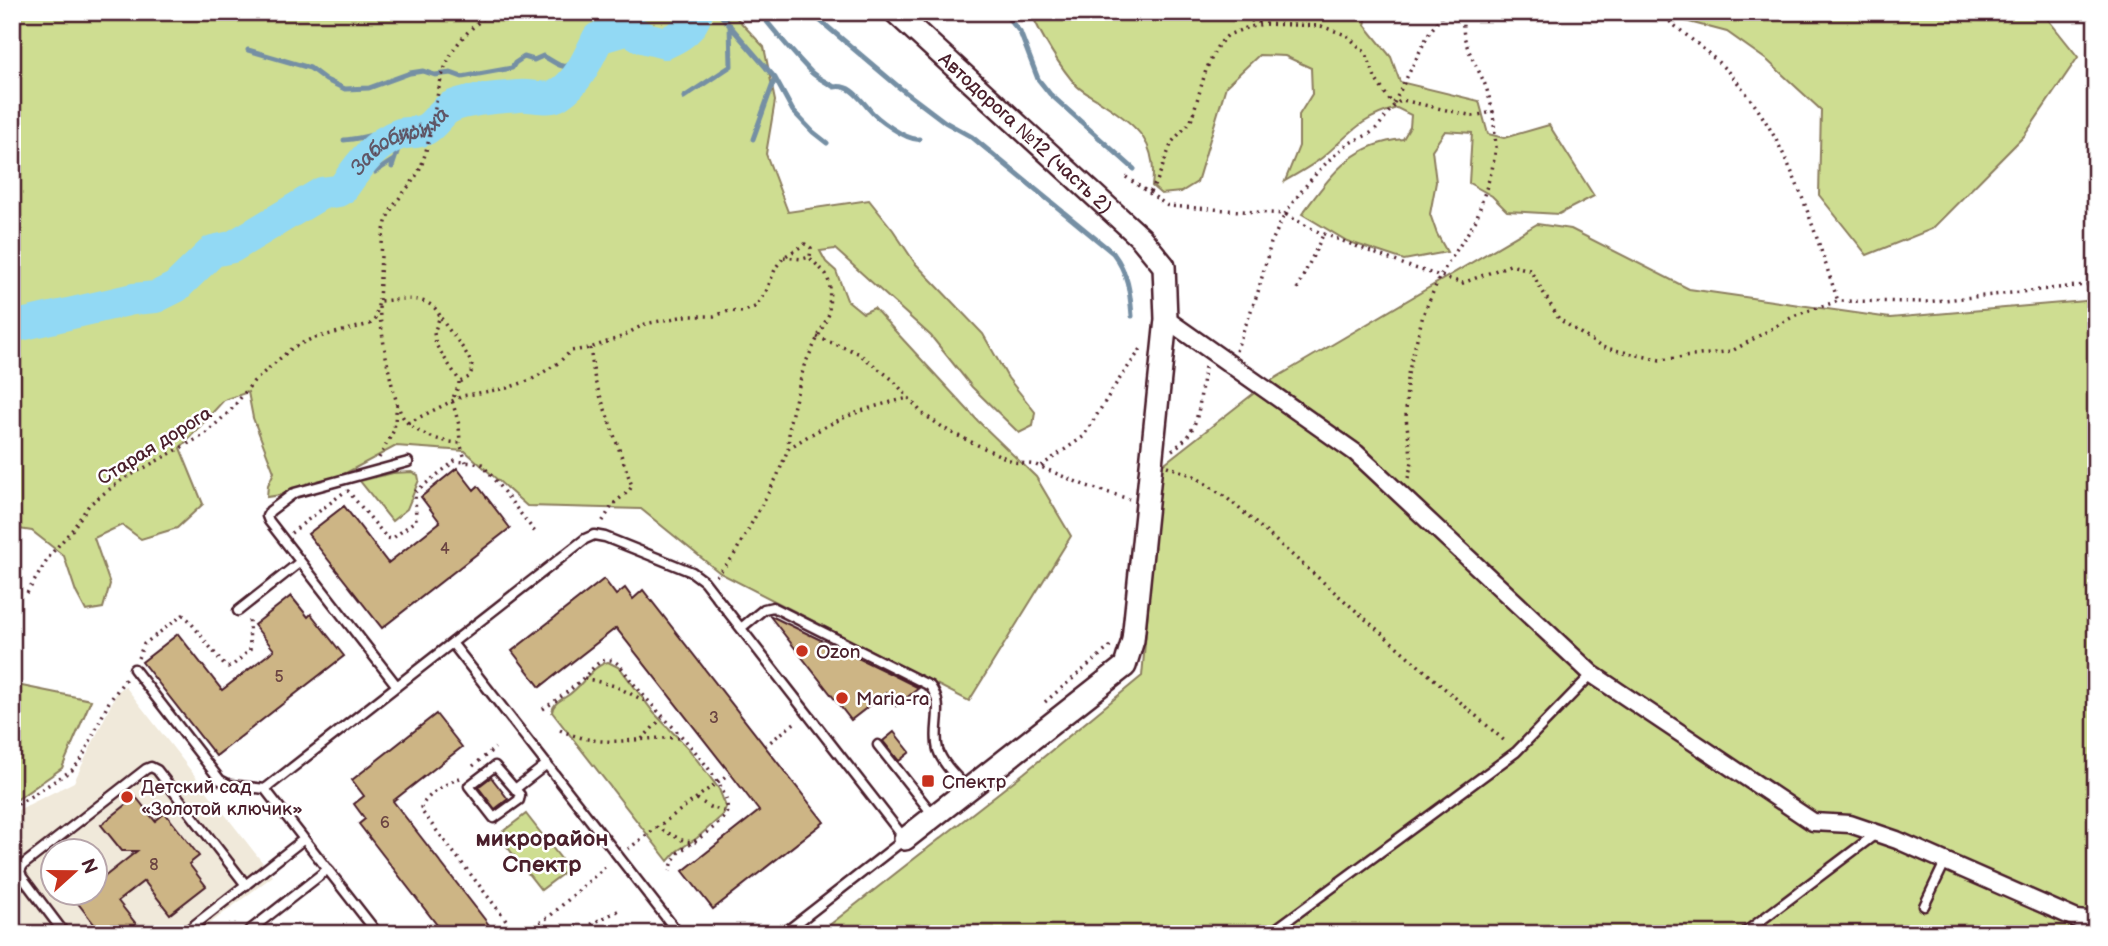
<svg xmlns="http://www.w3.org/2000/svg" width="2108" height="946" font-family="'Balsamiq Sans',sans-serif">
  <rect width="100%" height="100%" fill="#fff"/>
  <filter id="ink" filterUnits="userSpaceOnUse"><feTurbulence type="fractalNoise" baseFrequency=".0143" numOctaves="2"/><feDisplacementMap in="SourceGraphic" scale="14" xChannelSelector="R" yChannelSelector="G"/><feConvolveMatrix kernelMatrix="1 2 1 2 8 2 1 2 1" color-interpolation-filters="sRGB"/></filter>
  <g filter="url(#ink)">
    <path fill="#f0e9da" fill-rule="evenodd" d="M125,686L273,876L196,934H12V813L74,782L117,692ZM52,852H94V894H52Z"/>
    <path fill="#cedd91" stroke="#8c7e5e" stroke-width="2" d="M12,12H731L764,47L775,101L766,154L788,212L869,200L893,230L915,263L983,334L1008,378L1035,412L1033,426L1019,433L972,387L931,336L835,249L820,251L826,262L836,271L847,300L863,313L874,308L978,421L1036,477L1071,536L969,701L720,573L641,509L527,506L465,451L396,446L344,474L294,493L267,497L268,485L274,472L253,418L248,392L224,400L180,448L203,504L177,528L141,539L122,525L94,538L110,584L103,608L86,611L76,592L64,556L32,531L12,528Z
      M1031,12H1368L1365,25L1391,57L1400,82L1479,101L1488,134L1504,138L1549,125L1594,196L1559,214L1507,211L1492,196L1469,183L1472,133L1445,131L1432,150L1436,182L1430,214L1437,234L1447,252L1404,260L1347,241L1302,214C1331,176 1350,144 1403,139L1410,127L1411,115L1397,108C1360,118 1350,134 1323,157C1312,166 1298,173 1285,181L1299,146V115L1312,94L1311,68L1285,56L1259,55L1226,86L1197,182L1181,192L1161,194L1152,186C1158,144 1138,126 1104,104C1096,98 1084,93 1077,86C1061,69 1040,34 1031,12Z
      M1672,12H2042L2078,57L2024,136L1932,229L1867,255L1819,195L1821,110L1768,61L1727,32L1678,19Z
      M1537,224L1571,229L1689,289L1890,318L2096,300V934H818L1024,773L1142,676L1161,466L1267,383Z
      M412,472L418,475L419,480L407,509L392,521L360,481L393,473Z
      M608,662L620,668L654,713L688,748L719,789L726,807L723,815L697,838L677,851L668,861L552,712C553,703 560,701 567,696C582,687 591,666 608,662Z
      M12,684L91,700L62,768L12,803Z
      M526,814L569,869L541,890L498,835Z"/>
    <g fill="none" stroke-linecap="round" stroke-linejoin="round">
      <path stroke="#758fa4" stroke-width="5" d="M599,12L604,24L613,34
        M718,12L775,78L793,111L813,132L827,143
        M759,12C776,33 792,52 811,72C817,78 827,82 834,87C851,84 859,98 869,109C877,119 907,141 919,139
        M810,12L900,88L945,122L972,137L1113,253C1128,273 1130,291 1132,316
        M1003,12L1020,32L1038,79L1050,94L1134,169
        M248,50L310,68L326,80L345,89L369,88L410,73L423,71L435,75L451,73L462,77L512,68L515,63L524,57L534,60L543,56C558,63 566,76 577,55L592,51
        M684,97L731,66L730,25
        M753,139L775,78
        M344,140C363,139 380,130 397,136
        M392,167L398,149L412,132
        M375,172L392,161"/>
      <path stroke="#92d9f4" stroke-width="32" id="s1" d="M12,327L133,299L156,297L176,287L213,251L232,247L322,193L338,191L343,188C358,167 374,143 400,134C408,132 419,133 426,129C435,124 440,113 449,108C465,99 499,98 518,96C531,94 548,102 559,94C579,81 588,58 598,38L629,29L642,37L665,43C681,36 692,29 697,12"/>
    </g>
    <path fill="#cdb585" stroke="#4a1f2b" stroke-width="2" d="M457,468L474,490L478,486L510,528L382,628L308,534L344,506L388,563L440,522L421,497Z
      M604,579L616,595L625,588L633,599L643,590L824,822L713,909L683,871L759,811L730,773L616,628L540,687L512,651Z
      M291,596L308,617L311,614L344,656L216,756L142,662L178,634L222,690L274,650L254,625Z
      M769,615L889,673L919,688L896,706L886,693L851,720Z
      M436,714L462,747L393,801L496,934H444L359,824L365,819L354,804L364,796L352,780Z
      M894,732L910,752L899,761L883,741Z
      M491,777L508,799L495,809L478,787Z
      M136,797L155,821L165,813L199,856L189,864L206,886L170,914L144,881L118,901L144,934H82L94,924L70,893H94V885L137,851H122L101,825Z"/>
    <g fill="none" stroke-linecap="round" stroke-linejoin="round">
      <g stroke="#4a1f2b" stroke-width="13">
        <path id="service" d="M238,611L300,562
          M741,628L764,609L773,607L930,686C946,707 932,727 938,750C943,765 958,778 968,789
          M452,643L679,934
          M134,669L220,780L230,785L265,789
          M397,686L269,521L267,516L270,511L294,493L408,462
          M878,745L934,816
          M515,789L495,766L469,786L494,818L519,800L520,795L515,789L547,764
          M1924,906L1946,860
          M65,934L22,877L20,871L23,865L146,769L151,767L157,770L246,885
          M183,934L304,839
          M245,934L328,869
          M378,934L265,789L585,539L594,535L605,537L692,572L704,581L905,839L783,934
          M1269,934L1516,752L1592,674
          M1743,934L1877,833"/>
      </g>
      <g stroke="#4a1f2b" stroke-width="21">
        <path id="minor" d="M1166,319L1356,453L1592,674L1813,822L1850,824L1897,840L2077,919L2096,921"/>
      </g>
      <g stroke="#4a1f2b" stroke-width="26">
        <g id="tertiary">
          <path id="s2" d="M895,12L1141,238L1164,266L1166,319L1133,640L1125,666L905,839"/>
        </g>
      </g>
      <path stroke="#4a1f2b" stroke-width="3.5" stroke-dasharray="2 5" stroke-linecap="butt" d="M1217,12L1261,23
        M1659,12C1683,34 1709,51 1731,75C1789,139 1811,222 1838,301
        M1394,103L1429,33L1445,12
        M405,131L420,125L430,134
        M400,139L421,136L426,132
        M367,161L399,140L401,130L405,131L407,137
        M1126,177L1168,206L1285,214C1300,191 1325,161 1347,145C1355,139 1365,137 1372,132C1384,123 1388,108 1402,100L1473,116L1493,112C1490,102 1488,90 1483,80C1474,60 1457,36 1465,12
        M1150,192L1157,181L1172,142L1191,121L1206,70L1218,45L1228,35L1246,28L1263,24L1321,26L1346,35L1366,53L1376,80L1393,105
        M1297,289L1324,233
        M379,300C381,275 379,236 389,214C398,196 415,183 422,164C444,98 427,57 492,12
        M379,307C381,330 392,404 405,420C418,435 442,442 460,443L466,462
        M441,318C451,335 467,349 473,368L469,377L460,382
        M817,337L858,353L892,379L923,414L950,432L1014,462L1036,465L1084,485L1129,499
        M590,348L595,381L632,486L629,491L613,504L601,524
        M1236,351L1258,292L1271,243L1285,214L1314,230L1408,266L1463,283L1510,265L1530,270L1559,319L1601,347L1660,360L1732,351L1796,315L1838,301L1926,302L2096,284
        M408,423L462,396L507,388L531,380L558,363L571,351L590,348L621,337L645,324L685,316H714L729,311L742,312L755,307L766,292L776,267L784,257L805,244L811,248L810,257L802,259L784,257
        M788,449C828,422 861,408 909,398
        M1172,450C1205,428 1197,401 1205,367
        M379,458L394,430L397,404
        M1041,466L1083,437L1116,384L1143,346
        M1167,466L1194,476L1227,498L1507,743
        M1408,478L1412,462L1406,418L1407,378L1423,315L1440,276L1476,220L1492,170L1496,147L1493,112
        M291,533L343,493L348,491L387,538L392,539L416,520L415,492L455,461L482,464L535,532
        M716,576L733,557L777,477L788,449L790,421L804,366L829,314L830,285L826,274L810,258
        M27,593L51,554L72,530L89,505L103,494L122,480L204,435L231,410L253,382L292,348L311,339L370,324L375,319L379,301C399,300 430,293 440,316L434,333L436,345L459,380V385L452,400L459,425L460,443
        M138,658L144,644L183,615L188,619L224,665L228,667L233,665L250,650L249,620
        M584,678L615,686L647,702
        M1045,702L1111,646
        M543,709C560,698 575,687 589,672C594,667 599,661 606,660C617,658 624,671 630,679C657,714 693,743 717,781C722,787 729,803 727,811C725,823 690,844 679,852C674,857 672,864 670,871
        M560,730C606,751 634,736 681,738
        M642,739L662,718
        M765,746L797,721
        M473,766L495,748
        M460,778C446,783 428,794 421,807L423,813L517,934
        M697,799L710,807L727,812
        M12,808L72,770L81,760L109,702L127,677
        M656,827L684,841L696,842
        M628,849L730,773
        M522,934L550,916L608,864
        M581,934L593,923L622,909"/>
      <use href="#service" stroke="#fff" stroke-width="8"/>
      <use href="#minor" stroke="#fff" stroke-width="16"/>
      <use href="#tertiary" stroke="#fff" stroke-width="21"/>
    </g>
  </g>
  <g fill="#c8321e" stroke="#fff" stroke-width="2.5">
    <circle cx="802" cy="651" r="7"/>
    <circle cx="842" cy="698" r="7"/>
    <rect x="921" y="774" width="14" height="14" rx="3.5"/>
    <circle cx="127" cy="797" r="7"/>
  </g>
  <g text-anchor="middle" stroke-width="5" stroke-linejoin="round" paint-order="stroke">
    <g font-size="16" fill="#6b4442">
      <text x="445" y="554">4</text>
      <text x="279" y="682">5</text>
      <text x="714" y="723">3</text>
      <text x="385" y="828">6</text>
      <text x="154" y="870">8</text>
    </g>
    <g font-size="19" fill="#4a1f2b" stroke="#fff">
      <text dy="7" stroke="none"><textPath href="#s2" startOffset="178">Автодорога №12 (часть 2)</textPath></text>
      <text transform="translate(154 445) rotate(-32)" y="7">Старая дорога</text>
    </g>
    <g font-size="19" fill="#4a1f2b" stroke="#fff" text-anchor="start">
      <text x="816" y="658">Ozon</text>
      <text x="856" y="705">Maria-ra</text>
      <text x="942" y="788">Спектр</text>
      <text x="141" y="793">Детский сад<tspan x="141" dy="22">«Золотой ключик»</tspan></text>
    </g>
    <g font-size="21" font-style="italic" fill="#605767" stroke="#fff">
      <text dy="7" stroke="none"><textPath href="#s1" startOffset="444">Забобуриха</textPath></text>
    </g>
    <g font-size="23" font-weight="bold" fill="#4a1f2b" stroke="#fff">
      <text x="542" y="846">микрорайон<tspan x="542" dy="26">Спектр</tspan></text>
    </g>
  </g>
  <rect width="2108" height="946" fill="none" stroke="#fff" stroke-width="42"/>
  <rect x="21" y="21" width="2066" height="904" fill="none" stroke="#4a1f2b" stroke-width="2.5" filter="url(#ink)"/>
  <g transform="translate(74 872) rotate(69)"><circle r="33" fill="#ffffff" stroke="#b7a5aa" stroke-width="2"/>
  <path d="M0-5L12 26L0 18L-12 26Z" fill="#c8321e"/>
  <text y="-10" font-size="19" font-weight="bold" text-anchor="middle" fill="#4a1f2b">N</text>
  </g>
</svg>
